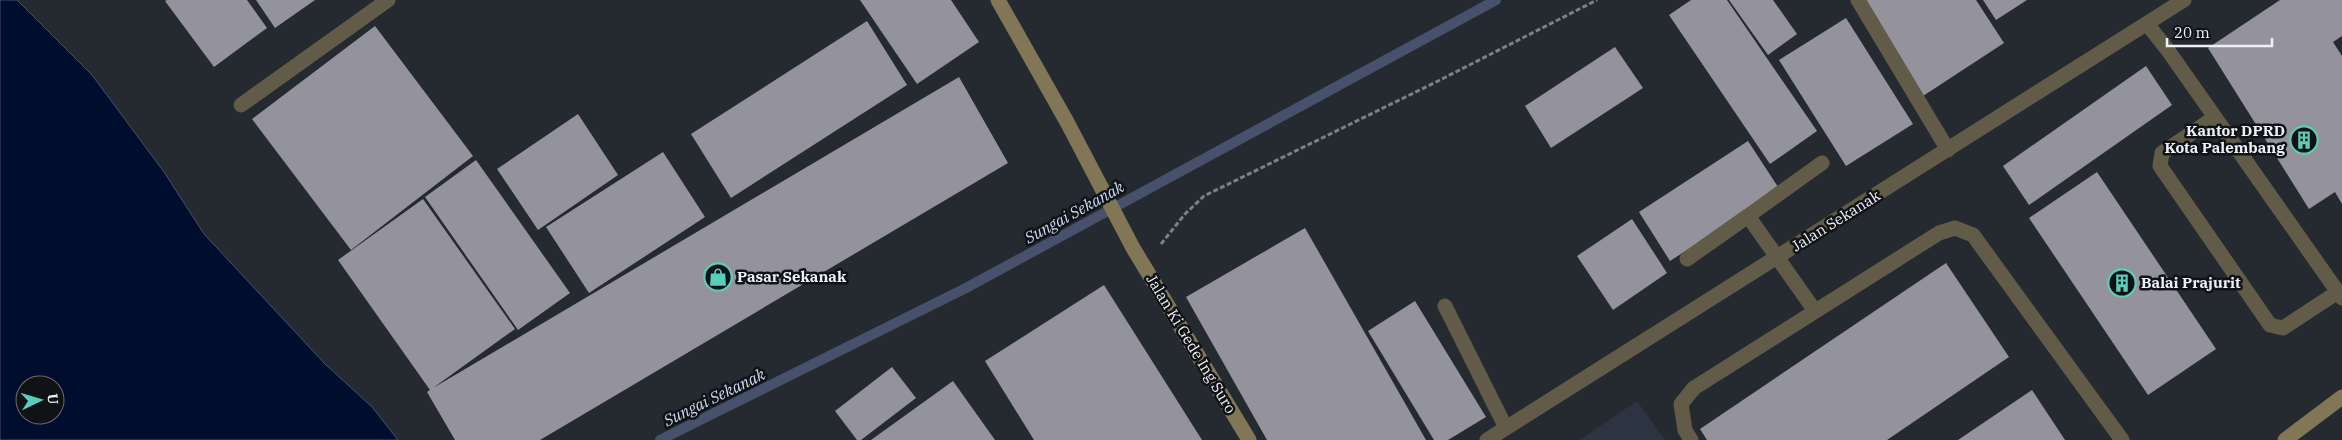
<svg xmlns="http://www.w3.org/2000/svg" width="2342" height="440" font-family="'IBM Plex Serif',serif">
  <rect width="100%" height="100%" fill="#252a31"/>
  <path fill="#2d3441" d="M1637,401L1665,440H1580Z"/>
  <path fill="#000d2f" stroke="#47516b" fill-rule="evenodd" d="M0,0H17L92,75L164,172L204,234L325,364L372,407L398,440H0ZM25,385H55V415H25Z"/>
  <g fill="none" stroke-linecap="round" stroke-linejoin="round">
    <path stroke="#47516b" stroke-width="10" d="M660,440L966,288L1496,0"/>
  </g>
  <path fill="#94939d" d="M167,0H247L267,28L214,67L165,1Z
    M256,0H315L275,28Z
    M860,0H951L979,42L917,84Z
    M1691,0H1727L1817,131L1770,164L1669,15Z
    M1729,0H1773L1797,34L1768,55Z
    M1860,0H1976L2004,43L1923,96Z
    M1983,0H2027L1996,20Z
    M2280,0H2342V36L2333,42L2342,56V204L2335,192L2309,209L2208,48Z
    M1846,18L1913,124L1846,166L1779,60Z
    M867,21L907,85L731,198L691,134Z
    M375,26L473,156L351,250L252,119Z
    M1615,47L1643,88L1551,148L1525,106Z
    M2146,66L2172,105L2029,205L2003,166Z
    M959,77L1008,163L540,440H455L427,392L430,390L338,260L423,199L515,329L433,388Z
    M578,114L618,175L538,230L497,169Z
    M1748,141L1780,190L1670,261L1639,212Z
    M663,152L705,217L589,293L546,227Z
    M476,160L570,293L518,330L425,197Z
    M2097,172L2216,349L2148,395L2029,218Z
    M1632,219L1667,273L1613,310L1577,256Z
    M1305,228L1426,440H1267L1186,297Z
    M1946,263L2009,357L1887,440H1707L1700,429Z
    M1104,285L1202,440H1034L985,361Z
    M1415,301L1486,417L1448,440H1434L1368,331Z
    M892,367L916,398L861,440H857L835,411Z
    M953,381L995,440H871Z
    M2032,390L2065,440H1958Z"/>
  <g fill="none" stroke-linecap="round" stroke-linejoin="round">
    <path stroke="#7c8086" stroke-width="3" stroke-dasharray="5 2.5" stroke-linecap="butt" d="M1161,244L1185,214L1204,196L1436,82L1597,0"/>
    <path stroke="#615b47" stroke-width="15" d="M2148,25L2167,49L2342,298
      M2214,118L2162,153L2160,166L2270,325L2283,328L2338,292
      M1748,216L1822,163
      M1687,259L1748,216L1815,311
      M1691,440L1685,430L1681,404L1694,388L1939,233L1955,228L1973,235L2122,440"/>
    <path stroke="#615b47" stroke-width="15" d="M1858,0L1948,150
      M241,105L388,0
      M1445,306L1506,428
      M1487,440L2184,0"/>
    <path stroke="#817656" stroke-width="15" d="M998,0L1067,122L1133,248L1249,440
      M2285,440L2342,397"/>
  </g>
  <defs>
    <g id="building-ring" transform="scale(1.4375)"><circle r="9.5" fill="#101215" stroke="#5bcebb" stroke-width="1.5"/><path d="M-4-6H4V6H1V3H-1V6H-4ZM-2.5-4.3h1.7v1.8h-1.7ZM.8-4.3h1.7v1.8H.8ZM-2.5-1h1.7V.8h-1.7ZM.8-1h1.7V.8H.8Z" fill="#5bcebb"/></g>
    <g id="shop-ring" transform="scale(1.4375)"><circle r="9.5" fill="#101215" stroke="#5bcebb" stroke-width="1.5"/><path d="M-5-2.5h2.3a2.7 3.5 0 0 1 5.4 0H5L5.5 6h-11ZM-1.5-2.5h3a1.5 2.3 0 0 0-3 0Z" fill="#5bcebb"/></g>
  </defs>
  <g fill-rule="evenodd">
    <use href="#building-ring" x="2304" y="140"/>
    <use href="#shop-ring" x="718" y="277"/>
    <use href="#building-ring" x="2122" y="283"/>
  </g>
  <g text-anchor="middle" stroke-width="5" stroke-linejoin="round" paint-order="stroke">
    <g font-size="15" font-weight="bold" fill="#eef1f6" stroke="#101215" text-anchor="start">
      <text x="2285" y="136" text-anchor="end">Kantor DPRD<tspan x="2285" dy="17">Kota Palembang</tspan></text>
      <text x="737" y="282">Pasar Sekanak</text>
      <text x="2141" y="288">Balai Prajurit</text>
    </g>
    <g font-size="15" fill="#eef1f6" stroke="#101215">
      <text transform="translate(1836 221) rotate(-32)" y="5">Jalan Sekanak</text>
      <text transform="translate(1191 344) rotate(59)" y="5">Jalan Ki Gede Ing Suro</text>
    </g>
    <g font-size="16" font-style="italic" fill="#c9daf4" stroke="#101215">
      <text transform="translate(1074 212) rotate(-29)" y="6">Sungai Sekanak</text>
      <text transform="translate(714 397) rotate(-26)" y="6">Sungai Sekanak</text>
    </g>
  </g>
  <g transform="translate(40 400) rotate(85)"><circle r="24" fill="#101215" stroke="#696b6f"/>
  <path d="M0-4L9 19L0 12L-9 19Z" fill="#5bcebb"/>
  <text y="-8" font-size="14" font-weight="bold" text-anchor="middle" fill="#eef1f6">U</text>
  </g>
  <path d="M2167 38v8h105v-8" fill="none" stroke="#eef1f6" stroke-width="2.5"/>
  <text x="2174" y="38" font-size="15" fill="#eef1f6" stroke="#101215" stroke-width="4" paint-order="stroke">20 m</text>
</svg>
